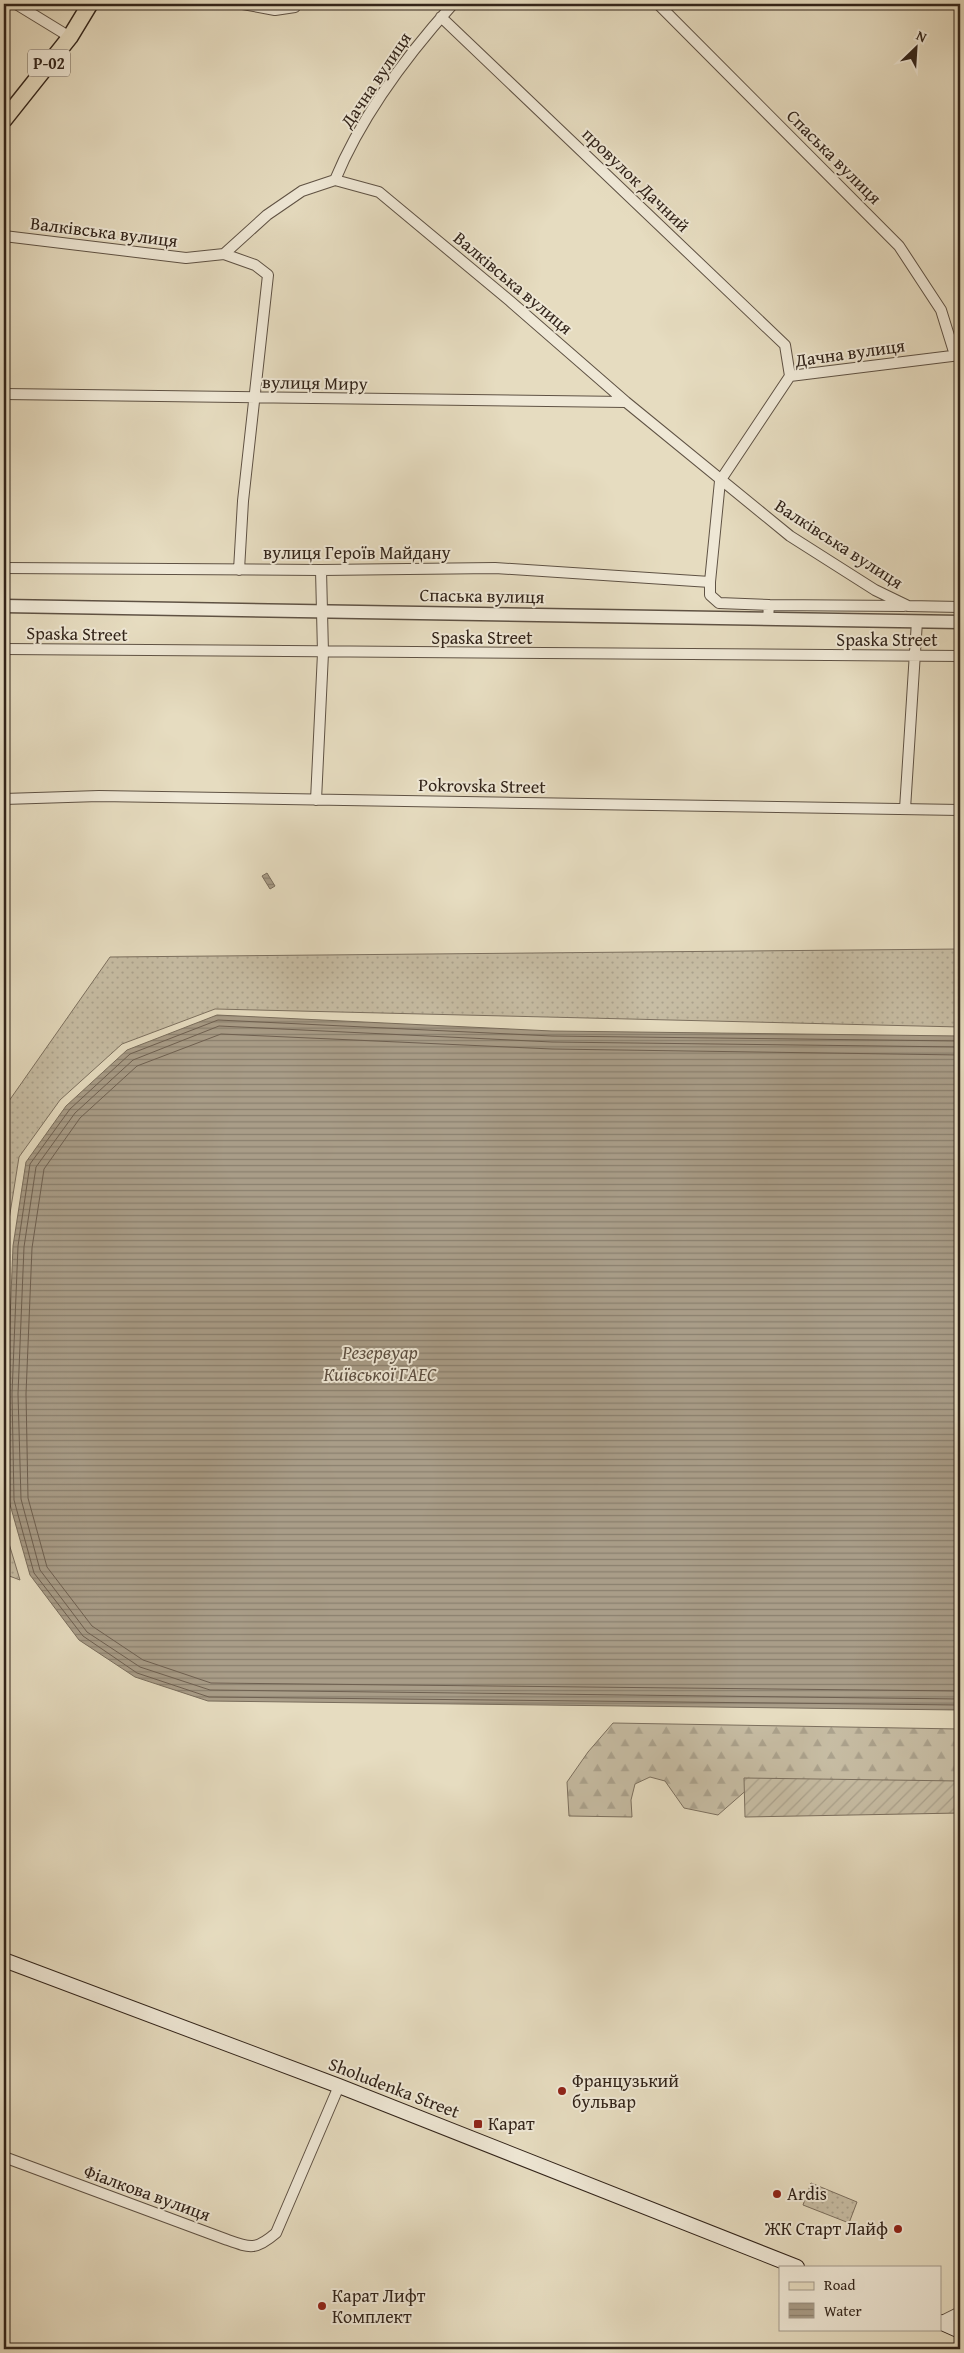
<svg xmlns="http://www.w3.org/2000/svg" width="964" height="2353" font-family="'Gentium Book Plus',serif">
  <defs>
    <pattern id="grass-dots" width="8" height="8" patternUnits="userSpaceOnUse" patternTransform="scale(1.25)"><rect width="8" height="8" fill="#c7bda4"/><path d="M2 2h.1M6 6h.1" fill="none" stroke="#aba28d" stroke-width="1.8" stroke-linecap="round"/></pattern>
    <pattern id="forest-firs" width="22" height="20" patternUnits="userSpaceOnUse" patternTransform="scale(1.25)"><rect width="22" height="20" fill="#c7bda4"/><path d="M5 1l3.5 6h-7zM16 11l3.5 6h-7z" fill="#aba28d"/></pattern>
    <pattern id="garden-furrows" width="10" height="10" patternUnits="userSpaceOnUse" patternTransform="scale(1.25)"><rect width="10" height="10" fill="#c7bda4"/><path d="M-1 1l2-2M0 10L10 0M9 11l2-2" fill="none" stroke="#aba28d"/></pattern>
    <pattern id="water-rules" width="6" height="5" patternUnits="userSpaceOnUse" patternTransform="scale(1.25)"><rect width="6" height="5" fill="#a99d88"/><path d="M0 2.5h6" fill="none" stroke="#8a806e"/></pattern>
  </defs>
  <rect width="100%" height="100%" fill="#e6dcc0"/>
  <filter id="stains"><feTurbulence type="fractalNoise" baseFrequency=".004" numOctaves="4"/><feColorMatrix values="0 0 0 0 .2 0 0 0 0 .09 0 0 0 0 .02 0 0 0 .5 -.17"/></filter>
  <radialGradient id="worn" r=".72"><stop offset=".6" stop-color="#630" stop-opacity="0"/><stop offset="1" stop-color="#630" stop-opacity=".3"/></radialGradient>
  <path fill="url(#grass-dots)" stroke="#7c705f" d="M960,949V1027L215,1009L122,1044L60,1100L19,1157L5,1245L4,1270V1108L110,957Z
    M4,1527L20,1580L4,1574Z
    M811,2183L857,2202L849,2223L803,2205Z"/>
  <path fill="url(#forest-firs)" stroke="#7c705f" d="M613,1723L960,1729V1807L750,1787L718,1815L684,1808L665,1781L650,1777L635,1784L631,1800L632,1817L569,1816L567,1782L588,1752Z"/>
  <path fill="url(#garden-furrows)" stroke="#7c705f" d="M744,1778L960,1781V1813L745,1817Z"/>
  <path fill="url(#water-rules)" stroke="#796d5c" d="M267,873L275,886L270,889L262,876Z
    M217,1015L552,1031L960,1036V1710L208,1701L135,1677L79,1640L30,1575L9,1501L7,1394L13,1246L26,1162L66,1106L127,1050Z"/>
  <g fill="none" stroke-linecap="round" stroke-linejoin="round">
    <path stroke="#6e6051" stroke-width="1" d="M960,1041L552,1036L218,1020L130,1054L70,1109L30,1164L18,1246L12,1394L14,1500L34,1573L83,1636L137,1673L209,1697L960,1705
      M960,1047L552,1042L219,1026L133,1060L75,1113L36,1167L24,1247L18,1394L21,1499L40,1570L87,1632L140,1667L210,1690L960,1699
      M960,1055L552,1049L221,1034L137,1066L80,1118L44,1169L32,1248L26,1394L28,1498L47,1567L92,1626L143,1660L211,1683L960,1691"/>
    <g stroke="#5f5244" stroke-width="12">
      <path id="minor" d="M16,4L70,37
        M243,4L275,10L295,7L297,4
        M658,4L899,246L941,310L955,355
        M441,17L785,345L790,376
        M335,180C361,117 408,54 453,4
        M4,236L186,258L224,254L267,215L302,191L335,180L379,192L510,301L626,402L790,536L875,590L908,606L960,607
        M224,254L255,265L268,275L243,501L239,570
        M4,394L626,402
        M4,568L321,570L495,568L710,582
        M769,605L904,606
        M768,619L769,605L719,603L710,595V582L720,481L790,376L960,355
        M4,649L960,656
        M4,799L99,796L960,810
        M316,800L323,653L321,570
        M905,809L917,621
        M4,2157L225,2239C250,2248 255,2251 276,2233L339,2086
        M940,2322L960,2312"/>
    </g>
    <g stroke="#5f5244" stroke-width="15">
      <path id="tertiary" d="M4,606L960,622"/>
    </g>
    <g stroke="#32241a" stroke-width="16">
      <path id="secondary" d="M4,1960L339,2086L797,2267
        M940,2322L960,2331"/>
    </g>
    <g stroke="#32241a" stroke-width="18">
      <path id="primary" d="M4,120L70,37L90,4"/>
    </g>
    <use href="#minor" stroke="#efe8d6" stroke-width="10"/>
    <use href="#tertiary" stroke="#efe8d6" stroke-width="12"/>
    <use href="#secondary" stroke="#efe8d6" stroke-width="14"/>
    <use href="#primary" stroke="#e6dcc0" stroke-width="15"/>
  </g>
  <g fill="#8f2418" stroke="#efe8d6" stroke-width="2">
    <circle cx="562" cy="2091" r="5"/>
    <rect x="473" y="2119" width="10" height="10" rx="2.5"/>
    <circle cx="777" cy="2194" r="5"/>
    <circle cx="898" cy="2229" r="5"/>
    <circle cx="322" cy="2306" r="5"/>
  </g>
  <g text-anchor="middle" stroke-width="4" stroke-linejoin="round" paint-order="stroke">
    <rect fill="#efe8d6" stroke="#6b5f52" stroke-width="1" x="28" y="49.5" width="42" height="27" rx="4"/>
    <g font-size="16" font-weight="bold" fill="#32241a">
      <text x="49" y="69">Р-02</text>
    </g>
    <g font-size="18" fill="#32241a" stroke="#efe8d6">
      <text transform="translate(376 80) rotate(-56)" y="6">Дачна вулиця</text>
      <text transform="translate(834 157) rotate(45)" y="6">Спаська вулиця</text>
      <text transform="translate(636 180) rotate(44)" y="6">провулок Дачний</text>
      <text transform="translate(104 232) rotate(7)" y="6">Валківська вулиця</text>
      <text transform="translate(513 283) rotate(40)" y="6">Валківська вулиця</text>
      <text transform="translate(850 353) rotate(-8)" y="6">Дачна вулиця</text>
      <text transform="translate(315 383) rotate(1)" y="6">вулиця Миру</text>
      <text transform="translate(839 544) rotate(33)" y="6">Валківська вулиця</text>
      <text x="357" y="559">вулиця Героїв Майдану</text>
      <text transform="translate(482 596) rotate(1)" y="6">Спаська вулиця</text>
      <text transform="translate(77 634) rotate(1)" y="6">Spaska Street</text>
      <text x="482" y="644">Spaska Street</text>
      <text x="887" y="646">Spaska Street</text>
      <text transform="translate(482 786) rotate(1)" y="6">Pokrovska Street</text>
      <text transform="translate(394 2088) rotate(21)" y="6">Sholudenka Street</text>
      <text transform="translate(147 2193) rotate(20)" y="6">Фіалкова вулиця</text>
    </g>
    <g font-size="18" fill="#32241a" stroke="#efe8d6" text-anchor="start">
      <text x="572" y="2087">Французький<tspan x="572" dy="21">бульвар</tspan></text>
      <text x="488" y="2130">Карат</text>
      <text x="787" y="2200">Ardis</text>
      <text x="888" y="2235" text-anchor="end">ЖК Старт Лайф</text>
      <text x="332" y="2302">Карат Лифт<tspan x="332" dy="21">Комплект</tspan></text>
    </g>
    <g font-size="19" font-style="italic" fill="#5c4e40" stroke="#efe8d6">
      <text x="380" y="1359">Резервуар<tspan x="380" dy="22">Київської ГАЕС</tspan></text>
    </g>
  </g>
  <rect width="964" height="2353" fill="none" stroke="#e6dcc0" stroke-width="20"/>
  <rect x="5" y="5" width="954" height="2343" fill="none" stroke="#32241a" stroke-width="2.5"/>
  <rect x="10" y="10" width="944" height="2333" fill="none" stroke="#32241a"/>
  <rect x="779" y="2266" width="162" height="65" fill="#efe8d6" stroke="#a39a8b"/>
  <rect x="789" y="2282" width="25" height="8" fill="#e6dcc0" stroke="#a39a8b"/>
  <text x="824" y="2290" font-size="15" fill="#32241a">Road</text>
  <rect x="789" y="2303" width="25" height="15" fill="url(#water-rules)" stroke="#a39a8b"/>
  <text x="824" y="2316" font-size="15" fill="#32241a">Water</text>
  <g transform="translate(916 48) rotate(25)" stroke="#efe8d6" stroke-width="4" paint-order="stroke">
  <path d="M0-4L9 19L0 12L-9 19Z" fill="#32241a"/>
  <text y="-8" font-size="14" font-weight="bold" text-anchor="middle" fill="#32241a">N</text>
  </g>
  <rect width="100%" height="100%" filter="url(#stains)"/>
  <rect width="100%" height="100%" fill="url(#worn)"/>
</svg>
